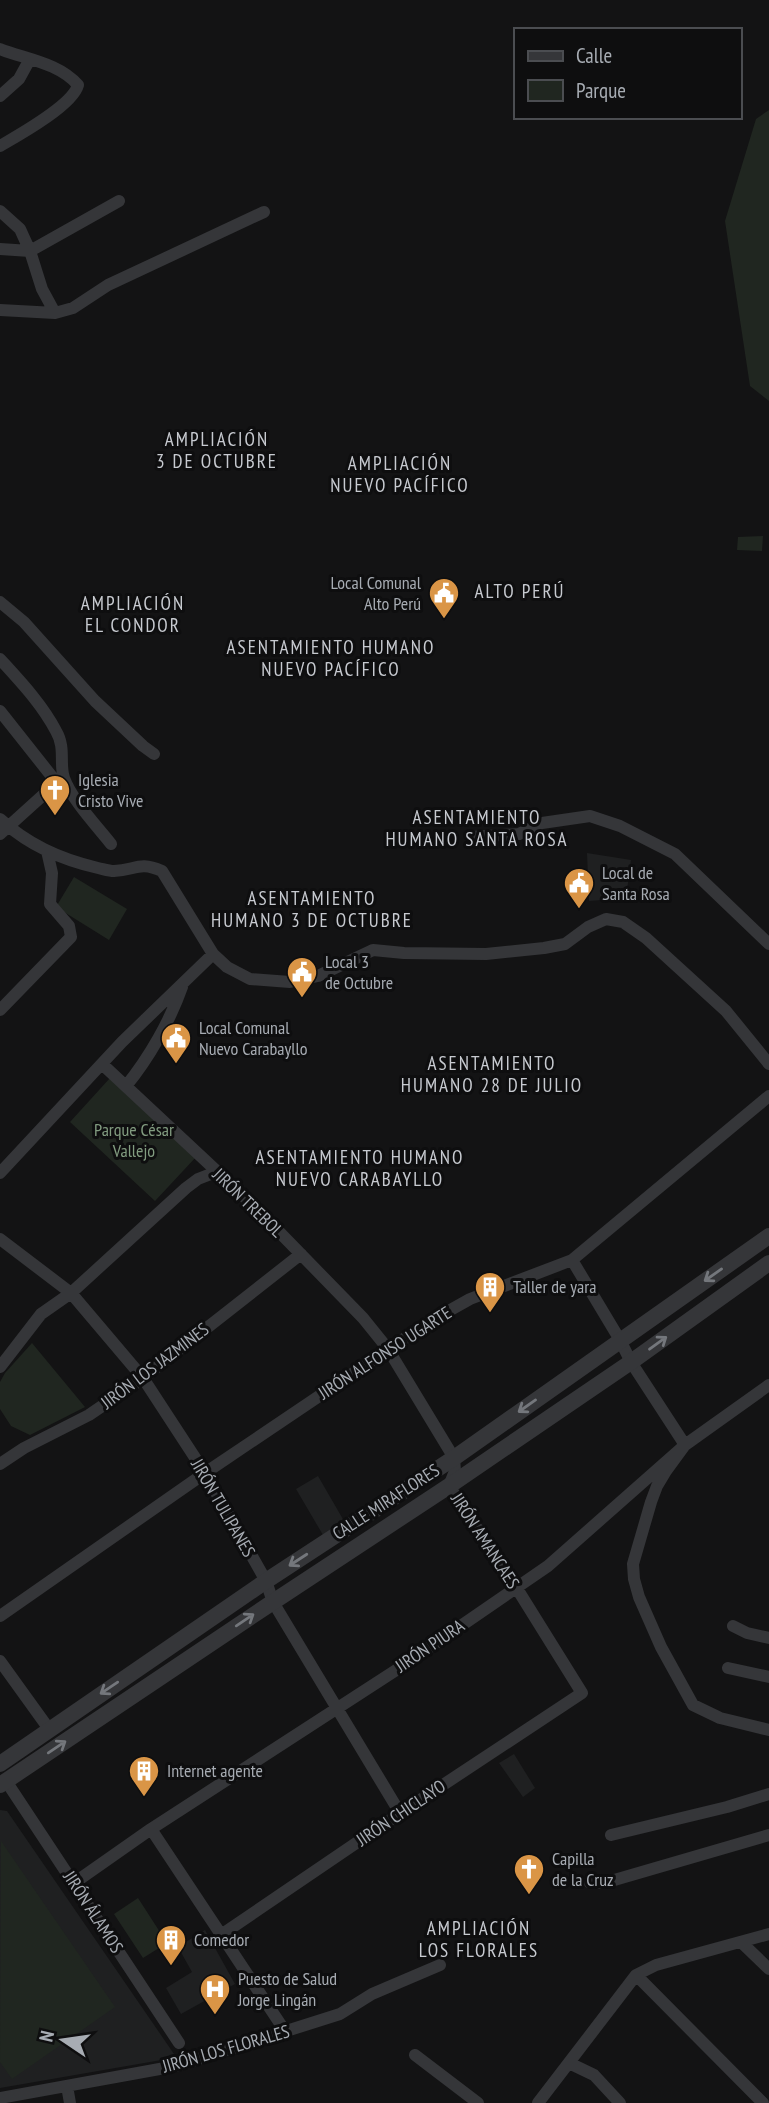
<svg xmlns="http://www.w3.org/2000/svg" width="769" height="2103" font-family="'PT Sans Narrow',sans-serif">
  <rect width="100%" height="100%" fill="#131314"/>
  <path fill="#1f2021" d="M587,853L631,860L626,898L589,901Z
    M318,1476L344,1521L323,1535L296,1489Z
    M514,1754L535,1788L523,1797L499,1763Z
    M0,1810L7,1811L174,2054L173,2058L0,2088Z
    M205,1930L235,1984L181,2014L166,1988L192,1972L178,1947Z"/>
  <path fill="#202620" d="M769,110V401L750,386L725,221L756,119Z
    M763,536L762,551L737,550L738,537Z
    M74,877L127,909L109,940L56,907Z
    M110,1078L196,1157L155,1201L70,1122Z
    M32,1343L85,1407L30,1435L11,1426L0,1409V1382L5,1373Z
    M1,1841L115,2007L12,2079L0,2062Z
    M138,1898L167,1943L143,1958L114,1914Z"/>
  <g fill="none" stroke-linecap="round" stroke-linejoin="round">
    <path stroke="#353639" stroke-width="12" d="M0,49C26,59 59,63 78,85C73,105 19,135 0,146
      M0,96L19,79L30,59
      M0,211L20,229L30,251L119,201
      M0,249L30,251L42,289L55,313
      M0,310L55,313L73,308L108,285L264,212
      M0,602L24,622L95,701L143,746L154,754
      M0,659C20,681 42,704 56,731C66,748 59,764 64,778C72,800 96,825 111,844
      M0,711L57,783
      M0,819C27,844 62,860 98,868C103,869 109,871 114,871C136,870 139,861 162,871L213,954L227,967L250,979L290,982L318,976L373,950L404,953L486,954L544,948L565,944L588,927L606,919L623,922L646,938L726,1011L769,1064
      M0,834L62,778
      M471,837L519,834L542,823L590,816L620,826L675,854L769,944
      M0,1010L71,937L69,926L50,904L52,873L47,851
      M102,1064L252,1204L363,1318L388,1349L454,1458L455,1471L449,1486L516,1587L582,1693L393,1818L221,1935
      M126,1086C149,1058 170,1021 182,987
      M0,1173L122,1042L213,954
      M0,1239L71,1293L143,1378L205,1473L266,1581L273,1602L400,1813
      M572,1260L620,1340L631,1362L685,1445L666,1471L657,1486L651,1502L633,1564L634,1579L639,1597L661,1647L693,1705L720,1718L769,1730
      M0,1367L41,1314L71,1293L186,1188L198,1179L216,1172
      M0,1464L24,1448L89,1415L143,1378L301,1254
      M0,1616L205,1473L429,1322L470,1299L572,1260L769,1096
      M733,1626L747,1633L769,1638
      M0,1661L49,1729
      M728,1668L769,1677
      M6,1781L179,2043
      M151,1829L285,2031
      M611,1835L727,1807L769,1794
      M589,1882L604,1883L769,1835
      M74,1883L151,1829L404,1665L548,1566L685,1445L769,1385
      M741,1942L769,1969
      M636,1975L763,2103
      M415,2055L478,2103
      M569,2063L594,2075L620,2103
      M67,2086L70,2103
      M0,2098L176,2066L340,2014L372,1994L440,1965
      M538,2103L636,1975L656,1965L769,1934"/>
    <path stroke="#353639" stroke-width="16" d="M0,1764L266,1581L454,1458L769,1236
      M0,1785L273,1602L449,1486L631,1362L769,1263"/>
  </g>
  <defs><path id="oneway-shaft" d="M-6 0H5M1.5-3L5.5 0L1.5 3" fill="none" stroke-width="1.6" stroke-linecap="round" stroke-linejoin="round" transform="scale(1.75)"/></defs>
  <g stroke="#74777c">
    <use href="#oneway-shaft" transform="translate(713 1275) rotate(145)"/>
    <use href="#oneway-shaft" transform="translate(658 1343) rotate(-36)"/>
    <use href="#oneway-shaft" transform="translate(527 1406) rotate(145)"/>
    <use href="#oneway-shaft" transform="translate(298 1560) rotate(147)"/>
    <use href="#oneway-shaft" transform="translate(245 1620) rotate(-34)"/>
    <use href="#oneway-shaft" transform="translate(109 1688) rotate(146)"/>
    <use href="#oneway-shaft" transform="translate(57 1747) rotate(-34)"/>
  </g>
  <defs>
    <g id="civic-pin" transform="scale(1.575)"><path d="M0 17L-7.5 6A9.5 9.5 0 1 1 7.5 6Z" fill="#da9546" stroke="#0e0e0f"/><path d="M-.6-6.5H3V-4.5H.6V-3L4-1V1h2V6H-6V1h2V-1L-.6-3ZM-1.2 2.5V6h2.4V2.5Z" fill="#fff"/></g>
    <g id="church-pin" transform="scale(1.575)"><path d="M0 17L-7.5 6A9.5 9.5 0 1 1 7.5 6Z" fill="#da9546" stroke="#0e0e0f"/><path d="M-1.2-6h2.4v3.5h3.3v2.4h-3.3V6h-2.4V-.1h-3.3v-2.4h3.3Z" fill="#fff"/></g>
    <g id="building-pin" transform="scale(1.575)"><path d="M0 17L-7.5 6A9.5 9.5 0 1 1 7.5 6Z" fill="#da9546" stroke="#0e0e0f"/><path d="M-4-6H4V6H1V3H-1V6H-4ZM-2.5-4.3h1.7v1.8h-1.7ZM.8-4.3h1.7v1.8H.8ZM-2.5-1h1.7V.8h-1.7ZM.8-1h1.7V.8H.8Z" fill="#fff"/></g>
    <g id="hospital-pin" transform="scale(1.575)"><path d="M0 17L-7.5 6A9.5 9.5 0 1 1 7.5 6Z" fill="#da9546" stroke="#0e0e0f"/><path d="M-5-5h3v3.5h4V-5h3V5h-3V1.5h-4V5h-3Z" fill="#fff"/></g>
  </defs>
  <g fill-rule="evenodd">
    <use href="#civic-pin" x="444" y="593"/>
    <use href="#church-pin" x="55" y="790"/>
    <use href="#civic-pin" x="579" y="883"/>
    <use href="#civic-pin" x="302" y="972"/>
    <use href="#civic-pin" x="176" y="1038"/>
    <use href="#building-pin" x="490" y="1287"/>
    <use href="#building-pin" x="144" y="1771"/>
    <use href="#church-pin" x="529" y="1869"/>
    <use href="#building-pin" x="171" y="1940"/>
    <use href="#hospital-pin" x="215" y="1989"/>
  </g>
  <g text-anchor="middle" stroke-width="6" stroke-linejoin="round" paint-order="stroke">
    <g font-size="18" fill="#a7acb3" stroke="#0e0e0f" text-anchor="start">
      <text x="421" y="589" text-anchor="end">Local Comunal<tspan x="421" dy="21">Alto Perú</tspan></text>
      <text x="78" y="786">Iglesia<tspan x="78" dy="21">Cristo Vive</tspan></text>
      <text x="602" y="879">Local de<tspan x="602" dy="21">Santa Rosa</tspan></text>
      <text x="325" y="968">Local 3<tspan x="325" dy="21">de Octubre</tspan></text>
      <text x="199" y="1034">Local Comunal<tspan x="199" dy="21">Nuevo Carabayllo</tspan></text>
      <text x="513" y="1293">Taller de yara</text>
      <text x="167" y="1777">Internet agente</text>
      <text x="552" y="1865">Capilla<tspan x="552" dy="21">de la Cruz</tspan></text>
      <text x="194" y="1946">Comedor</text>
      <text x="238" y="1985">Puesto de Salud<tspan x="238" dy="21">Jorge Lingán</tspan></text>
    </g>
    <g font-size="18" fill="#829c80" stroke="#0e0e0f">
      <text x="134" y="1136">Parque César<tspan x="134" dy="21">Vallejo</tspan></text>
    </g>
    <g font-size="18" fill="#a7acb3" stroke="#0e0e0f">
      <text transform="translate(248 1203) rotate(44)" y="6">JIRÓN TREBOL</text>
      <text transform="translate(385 1353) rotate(-33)" y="6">JIRÓN ALFONSO UGARTE</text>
      <text transform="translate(155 1366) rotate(-37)" y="6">JIRÓN LOS JAZMINES</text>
      <text transform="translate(386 1502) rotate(-33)" y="6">CALLE MIRAFLORES</text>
      <text transform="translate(223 1508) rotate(60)" y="6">JIRÓN TULIPANES</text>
      <text transform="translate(485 1541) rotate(57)" y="6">JIRÓN AMANCAES</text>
      <text transform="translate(430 1646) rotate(-34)" y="6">JIRÓN PIURA</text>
      <text transform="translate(401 1813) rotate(-34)" y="6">JIRÓN CHICLAYO</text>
      <text transform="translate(93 1912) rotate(57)" y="6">JIRÓN ÁLAMOS</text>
      <text transform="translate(226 2049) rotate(-16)" y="6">JIRÓN LOS FLORALES</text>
    </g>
    <g font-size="19" letter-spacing="2" fill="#c7cad0" stroke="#0e0e0f">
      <text x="217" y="446">AMPLIACIÓN<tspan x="217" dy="22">3 DE OCTUBRE</tspan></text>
      <text x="400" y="470">AMPLIACIÓN<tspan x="400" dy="22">NUEVO PACÍFICO</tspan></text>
      <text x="520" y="598">ALTO PERÚ</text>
      <text x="133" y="610">AMPLIACIÓN<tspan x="133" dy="22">EL CONDOR</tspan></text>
      <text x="331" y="654">ASENTAMIENTO HUMANO<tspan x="331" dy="22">NUEVO PACÍFICO</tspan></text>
      <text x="477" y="824">ASENTAMIENTO<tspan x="477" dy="22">HUMANO SANTA ROSA</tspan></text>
      <text x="312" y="905">ASENTAMIENTO<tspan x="312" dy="22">HUMANO 3 DE OCTUBRE</tspan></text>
      <text x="492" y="1070">ASENTAMIENTO<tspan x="492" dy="22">HUMANO 28 DE JULIO</tspan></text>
      <text x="360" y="1164">ASENTAMIENTO HUMANO<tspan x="360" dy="22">NUEVO CARABAYLLO</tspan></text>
      <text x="479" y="1935">AMPLIACIÓN<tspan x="479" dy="22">LOS FLORALES</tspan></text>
    </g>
  </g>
  <rect x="514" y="28" width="228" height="91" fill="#0e0e0f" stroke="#4b4d51" stroke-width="2"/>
  <rect x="528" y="51" width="35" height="10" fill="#353639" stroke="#4b4d51" stroke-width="2"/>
  <text x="576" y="63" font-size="21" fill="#a7acb3">Calle</text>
  <rect x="528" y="80" width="35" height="21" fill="#202620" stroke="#4b4d51" stroke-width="2"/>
  <text x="576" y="98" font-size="21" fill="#a7acb3">Parque</text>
  <g transform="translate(63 2040) rotate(283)" stroke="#0e0e0f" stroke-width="5" paint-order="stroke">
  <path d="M0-5L12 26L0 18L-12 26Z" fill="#a7acb3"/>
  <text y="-10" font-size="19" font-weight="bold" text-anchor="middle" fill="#a7acb3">N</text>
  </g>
</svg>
